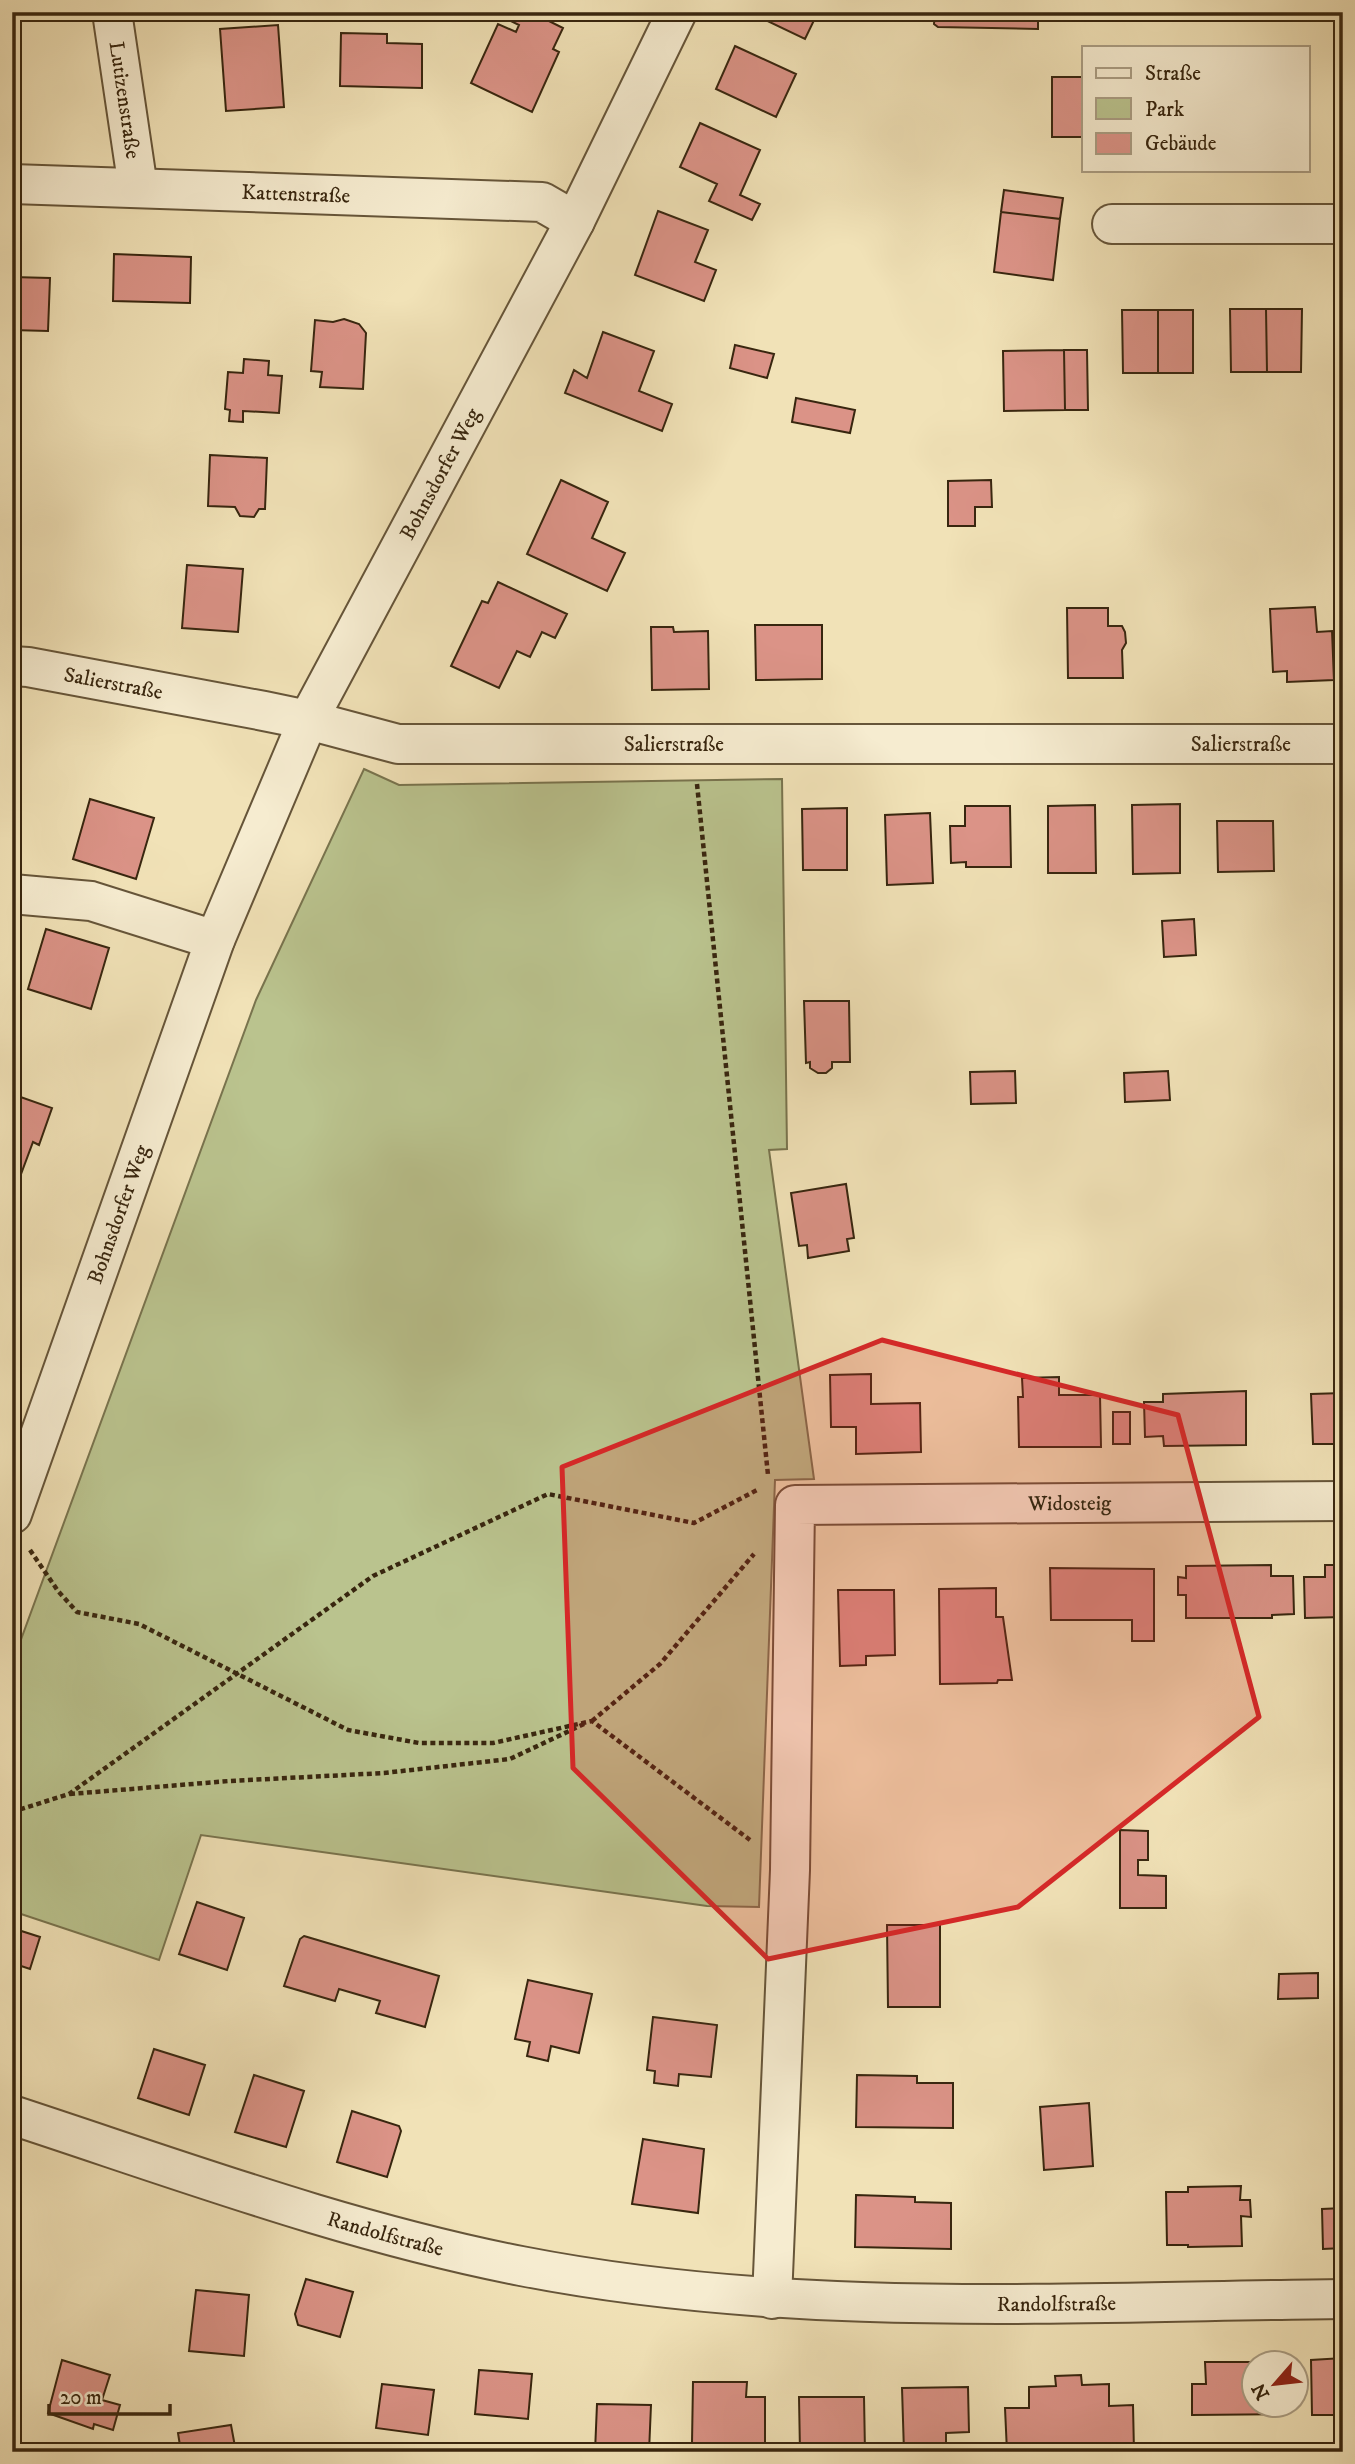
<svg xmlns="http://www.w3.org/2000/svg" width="1355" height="2464" font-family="'IM FELL DW Pica',serif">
  <rect width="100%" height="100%" fill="#f1e2b7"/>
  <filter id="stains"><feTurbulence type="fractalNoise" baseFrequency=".00286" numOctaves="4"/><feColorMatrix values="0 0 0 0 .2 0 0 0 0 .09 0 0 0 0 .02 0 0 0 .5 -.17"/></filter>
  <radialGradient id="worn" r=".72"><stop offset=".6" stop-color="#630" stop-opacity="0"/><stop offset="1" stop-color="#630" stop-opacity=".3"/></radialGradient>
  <path fill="#bac38e" stroke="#79744e" stroke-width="2" d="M364,769L399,785L782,779L787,1149L769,1150L814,1479L775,1480L759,1907L707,1906L201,1835L159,1960L12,1911V1664L256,1000Z"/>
  <path fill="#db9387" stroke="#38260f" stroke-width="2" d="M492,12H531L563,28L553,49L559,52L532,112L471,83L498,24L516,32L519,25Z
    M754,12H818L805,39L753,14Z
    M935,12H1038V29L938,27L934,24Z
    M278,25L284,107L226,111L220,29Z
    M341,33L387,34V43L422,44V88L340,86Z
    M735,46L796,74L776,117L716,89Z
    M1052,77H1084V137H1052Z
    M1336,105H1343V168H1336Z
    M700,123L760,150L740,195L760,204L752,220L709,201L717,184L680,167Z
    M1004,190L1063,198L1060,219L1001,212Z
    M658,211L708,230L695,262L716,270L704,301L635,275Z
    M1001,212L1060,219L1053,280L994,272Z
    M114,254L191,257L190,303L113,301Z
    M12,277L50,278L48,331L12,330Z
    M1338,278H1343V341H1338Z
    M1230,309H1266L1267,372H1231Z
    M1266,309H1302L1301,372H1267Z
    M1122,310H1158V373H1123Z
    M1158,310H1193V373H1158Z
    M344,319L359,324L366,333L363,389L320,387L322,372L311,371L315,320L333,322Z
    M603,332L654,351L639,391L672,404L662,431L565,393L574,370L587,378Z
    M735,345L774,354L767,378L730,368Z
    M1064,350L1065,410L1004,411L1003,351Z
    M1064,350H1087L1088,410H1065Z
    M244,359L269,361L268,375L282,376L279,413L243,411V422L229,421L230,410L225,409L228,372L243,373Z
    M796,398L855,410L850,433L792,422Z
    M210,455L267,458L265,509H259L254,517L240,516L235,507L208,506Z
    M561,480L608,502L592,538L625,553L607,591L527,554Z
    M991,480L992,507H975V526H948V481Z
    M12,554H17L13,606H12Z
    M187,565L243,569L238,632L182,628Z
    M498,582L567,614L555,638L542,632L530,657L517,651L499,688L451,666L482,601L488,603Z
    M1315,607L1317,632L1332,631L1334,680L1287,682V671L1273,672L1270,609Z
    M1067,608H1108V626H1122L1125,632L1126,643L1122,650L1123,678H1068Z
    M755,625H822V679L756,680Z
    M651,627H673L674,632L708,631L709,689L652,690Z
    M90,799L154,818L136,879L73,859Z
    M1180,804V873L1133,874L1132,805Z
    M1095,805L1096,873H1048V806Z
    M965,806H1010L1011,867H966V862L951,863L950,826H965Z
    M847,808V870H803L802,809Z
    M930,813L933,883L887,885L885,815Z
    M1217,821H1273L1274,871L1218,872Z
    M1194,919L1196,955L1164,957L1162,921Z
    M46,929L109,948L91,1009L28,989Z
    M804,1001H849L850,1062H832V1068L826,1073H818L810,1068V1062L806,1063Z
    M1015,1071L1016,1103L971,1104L970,1072Z
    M1168,1071L1170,1100L1125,1102L1124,1073Z
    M12,1094L52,1108L39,1145L33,1142L14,1193L20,1196L12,1218Z
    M846,1184L854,1238L847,1239L849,1251L808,1258L807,1245L799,1246L791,1193Z
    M871,1374V1404L920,1403L921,1452L856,1454V1427H831L830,1375Z
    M1059,1377V1395H1100L1101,1447H1019L1018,1397H1023L1022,1378Z
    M1246,1391V1445L1164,1446L1163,1436L1145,1437L1144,1402H1163V1394Z
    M1343,1393V1444H1313L1311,1394Z
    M1113,1412H1130V1444H1113Z
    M1271,1565V1576H1293L1294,1614L1272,1615V1618H1186V1595H1178V1577L1186,1578V1566Z
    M1325,1565H1343V1617L1305,1618L1304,1577H1325Z
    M1050,1568L1154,1569V1641H1132V1620H1051Z
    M996,1588V1617H1003L1012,1680H998L997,1683L940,1684L939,1589Z
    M838,1590H894L895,1655L866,1656V1665L840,1666Z
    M1120,1830L1148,1831V1860H1138V1875L1166,1876V1908H1120Z
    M197,1902L244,1918L227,1970L179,1954Z
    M887,1925H940V2007H888Z
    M12,1928L40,1937L30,1969L12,1963Z
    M304,1936L439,1976L425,2027L376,2013L380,2001L339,1989L335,2001L284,1986L300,1939Z
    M1318,1973V1998L1278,1999L1279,1974Z
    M528,1980L592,1994L579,2053L551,2046L548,2061L527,2056L530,2042L515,2039Z
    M653,2017L717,2025L711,2077L679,2074L678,2086L654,2083L655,2071L647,2070Z
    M154,2049L205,2065L189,2115L138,2098Z
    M254,2075L304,2091L286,2147L235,2132Z
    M857,2075L917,2076V2083H953V2128L856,2127Z
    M1089,2103L1093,2166L1044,2170L1040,2107Z
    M352,2111L399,2126L401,2131L387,2177L337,2162Z
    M643,2139L704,2149L698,2213L632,2204Z
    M1241,2186L1240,2200H1250L1251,2217L1241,2216L1242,2246L1188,2247V2245H1167L1166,2192H1188V2187Z
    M856,2195L915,2197V2202L951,2203V2249L855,2247Z
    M1343,2208V2248L1323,2249L1322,2209Z
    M306,2279L353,2292L340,2337L298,2325L295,2314Z
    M196,2290L249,2295L244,2356L189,2351Z
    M1343,2358V2415H1312L1311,2360Z
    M62,2360L110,2375L102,2400L120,2405L113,2430L94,2424L93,2429L48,2413Z
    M1205,2362H1284H1254V2404H1284V2414L1192,2415V2384H1206Z
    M479,2370L532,2374L528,2419L475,2414Z
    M1081,2375L1082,2385L1109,2384V2406L1133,2405L1134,2452H1007L1005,2408H1029V2387L1056,2386L1055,2376Z
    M693,2382H747L746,2397H765V2452H731V2444L692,2443Z
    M382,2384L434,2390L428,2435L376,2428Z
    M968,2387L969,2432L946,2433V2452H904L902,2388Z
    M799,2397H864L865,2452H800Z
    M597,2404L651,2405L649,2452H595Z
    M231,2425L236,2452H181L178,2433Z
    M1265,2448L1297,2449V2452H1265Z"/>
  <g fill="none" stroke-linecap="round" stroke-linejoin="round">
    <g stroke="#665539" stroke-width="42">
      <g id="minor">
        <path id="s1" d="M112,12L138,188"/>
        <path id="s2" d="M12,184L542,202L575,221"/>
        <path d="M1112,224H1343"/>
        <path id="s3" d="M12,666L28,667L264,711L308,720L398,744H1343"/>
        <path d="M12,894L91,901L215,940"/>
        <path id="s4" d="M12,1514L215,940L308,720L575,221L677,12"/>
        <path id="s5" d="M12,2115C180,2170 347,2232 521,2266C792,2319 1069,2302 1343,2299"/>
        <path id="s6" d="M772,2299L790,1870L795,1505L1343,1501"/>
      </g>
    </g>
    <path stroke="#38260f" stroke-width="4.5" stroke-dasharray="5 3.5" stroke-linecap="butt" d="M697,784L768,1475
      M30,1550L58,1591L77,1612L139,1624L348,1730L419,1743H493L592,1721L750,1840
      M592,1721L660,1664L754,1554
      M70,1794L229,1781L384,1773L510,1759L584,1724
      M12,1812L69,1794L373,1576L548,1494L694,1523L759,1489"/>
    <use href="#minor" stroke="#f6ecd0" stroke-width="38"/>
  </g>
  <path fill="#d62828" fill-opacity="0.2" stroke="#d62828" stroke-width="5" stroke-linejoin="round" d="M882,1340L1178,1415L1259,1717L1018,1907L768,1959L573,1768L562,1467Z"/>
  <g text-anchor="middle" stroke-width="7" stroke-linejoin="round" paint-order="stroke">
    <g font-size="21" fill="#38260f" stroke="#f6ecd0">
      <text dy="7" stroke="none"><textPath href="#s1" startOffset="89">Lutizenstraße</textPath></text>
      <text dy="7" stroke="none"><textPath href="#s2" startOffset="284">Kattenstraße</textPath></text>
      <text dy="7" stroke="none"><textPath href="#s4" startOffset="1127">Bohnsdorfer Weg</textPath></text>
      <text dy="7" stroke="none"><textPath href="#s3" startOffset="103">Salierstraße</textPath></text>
      <text dy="7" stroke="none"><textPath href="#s3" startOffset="1237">Salierstraße</textPath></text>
      <text dy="7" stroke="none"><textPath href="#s3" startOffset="670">Salierstraße</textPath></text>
      <text dy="7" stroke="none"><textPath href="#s4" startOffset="318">Bohnsdorfer Weg</textPath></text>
      <text dy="7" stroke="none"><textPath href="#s6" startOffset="1069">Widosteig</textPath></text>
      <text dy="7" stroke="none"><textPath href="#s5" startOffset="392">Randolfstraße</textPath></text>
      <text dy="7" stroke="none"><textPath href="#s5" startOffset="1069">Randolfstraße</textPath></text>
    </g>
  </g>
  <rect width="1355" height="2464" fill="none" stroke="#f1e2b7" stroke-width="42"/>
  <rect x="14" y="14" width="1327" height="2436" fill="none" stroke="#38260f" stroke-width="3.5"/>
  <rect x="21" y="21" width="1313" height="2422" fill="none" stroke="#38260f" stroke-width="2"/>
  <rect x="1082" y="46" width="228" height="126" fill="#f6ecd0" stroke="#aa9d83" stroke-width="2"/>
  <rect x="1096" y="68" width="35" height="10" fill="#f6ecd0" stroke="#aa9d83" stroke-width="2"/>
  <text x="1145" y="80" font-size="21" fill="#38260f">Straße</text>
  <rect x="1096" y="98" width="35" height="21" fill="#bac38e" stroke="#aa9d83" stroke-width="2"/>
  <text x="1145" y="116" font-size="21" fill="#38260f">Park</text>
  <rect x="1096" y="133" width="35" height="21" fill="#db9387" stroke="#aa9d83" stroke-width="2"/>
  <text x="1145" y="150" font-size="21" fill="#38260f">Gebäude</text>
  <g transform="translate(1275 2384) rotate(242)"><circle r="33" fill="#f6ecd0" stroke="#aa9d83" stroke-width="2"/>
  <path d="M0-5L12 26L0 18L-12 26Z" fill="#8f2418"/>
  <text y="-10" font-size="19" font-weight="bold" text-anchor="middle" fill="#38260f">N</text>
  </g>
  <path d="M49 2404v10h121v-10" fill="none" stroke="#38260f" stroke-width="3.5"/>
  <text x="60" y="2404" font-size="21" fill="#38260f" stroke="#f6ecd0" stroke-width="5" paint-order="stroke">20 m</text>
  <rect width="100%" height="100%" filter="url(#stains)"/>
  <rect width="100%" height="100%" fill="url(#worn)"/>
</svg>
